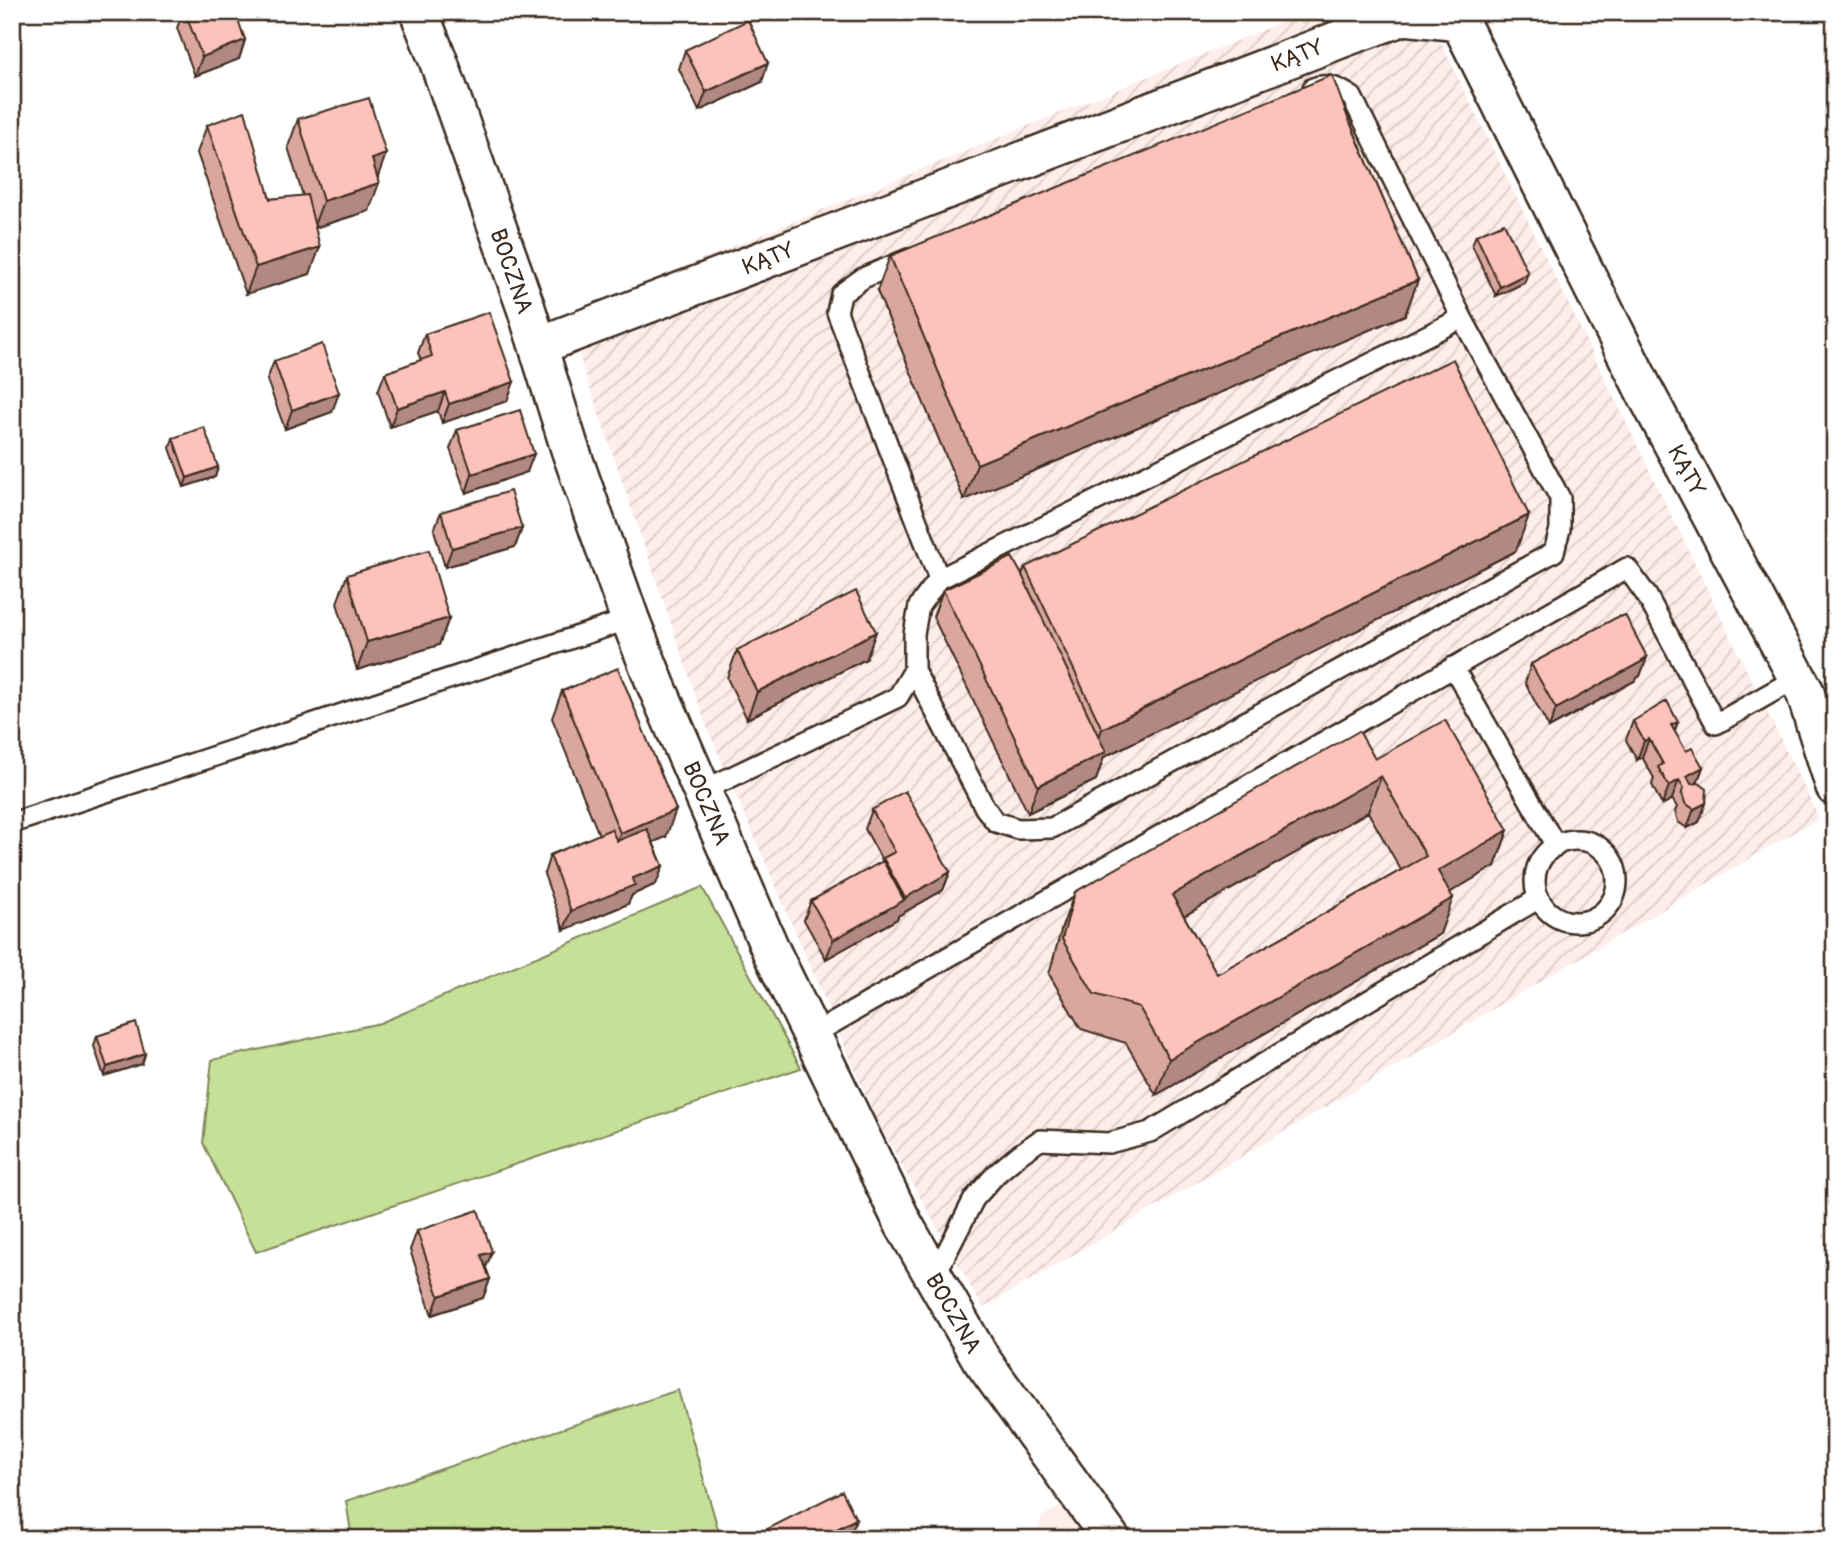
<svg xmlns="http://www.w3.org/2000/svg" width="1847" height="1551" font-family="Pangolin,sans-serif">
  <defs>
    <pattern id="industrial-furrows" width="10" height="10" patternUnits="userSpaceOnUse" patternTransform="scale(1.75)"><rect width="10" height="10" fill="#feedea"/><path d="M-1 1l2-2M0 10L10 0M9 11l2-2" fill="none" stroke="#dbcbc8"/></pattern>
  </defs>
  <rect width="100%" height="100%" fill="#fff"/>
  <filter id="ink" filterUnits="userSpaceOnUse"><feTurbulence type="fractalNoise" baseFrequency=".0143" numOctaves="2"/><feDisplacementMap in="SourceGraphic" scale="14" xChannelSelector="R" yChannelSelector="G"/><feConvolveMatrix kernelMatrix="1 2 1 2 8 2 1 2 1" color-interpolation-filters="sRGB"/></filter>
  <g filter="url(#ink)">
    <path fill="#feedea" d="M1067,1503L1092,1539H1038L1041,1517Z"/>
    <path fill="url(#industrial-furrows)" d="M1307,12H1426L1819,818L983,1308L878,1123L706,725L565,315Z"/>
    <path fill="#c5e097" stroke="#80855a" stroke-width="2" d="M702,887L801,1068L256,1252L203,1143L212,1060L380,1023Z
      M678,1390L721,1539H352L346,1501Z"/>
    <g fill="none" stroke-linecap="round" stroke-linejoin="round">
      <g stroke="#3b2a1e" stroke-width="24">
        <path id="lane" d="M908,259L863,278L841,294L837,312L939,579
          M1453,667L1556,846
          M914,670L985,808L996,822L1018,829L1052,828L1554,552L1560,529V498L1462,318
          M702,791L898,697L914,670V634L919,606L939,579L1462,318L1352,97C1340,89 1327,82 1313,88
          M12,823L630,619
          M1535 881a41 41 0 1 1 82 0a41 41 0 1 1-82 0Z
          M812,1035L1627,568L1647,596L1716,724L1797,678
          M934,1277L974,1199L996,1174L1020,1154L1040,1140L1109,1143L1150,1132L1539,898"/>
      </g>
      <g stroke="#3b2a1e" stroke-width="42">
        <path id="street" d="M419,12L438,60L526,308L570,449L630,619L656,685L772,953L903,1223L981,1359L1111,1539
          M538,346L1346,37L1404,16L1460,22L1644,390L1805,692L1835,787"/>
      </g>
      <use href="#lane" stroke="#fff" stroke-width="19"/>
      <use href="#street" stroke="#fff" stroke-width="37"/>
    </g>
    <path fill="#daa79f" stroke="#3b2a1e" stroke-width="2" fill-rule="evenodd" d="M183,12H235L245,40L239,59L195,76L177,28Z
      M685,50L762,82L699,111L679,69Z
      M1348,118L1418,280L1405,315L964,500L877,291L890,256Z
      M298,119L378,178L369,211L315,228L310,274L246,294L197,153L207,125L270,199L303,196L288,147Z
      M1476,235L1524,283L1496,296L1472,245Z
      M425,334L507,401L442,423L438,411L390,427L378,391L385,373L421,360L418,353Z
      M274,361L332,412L285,429L267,380Z
      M457,430L527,472L466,493L450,449Z
      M173,438L218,467L215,477L184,487L170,448Z
      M441,512L522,528L515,547L445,567L434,530Z
      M1516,551L1104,757L1096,780L1028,813L933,617L943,590L1022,575L1025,567Z
      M347,575L449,618L439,645L357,670L337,603Z
      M737,650L866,659L747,719L727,678Z
      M1647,657L1640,676L1637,678L1636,680L1549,728L1525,683L1531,664Z
      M562,691L666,837L653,842L663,866L656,884L632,895L628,904L564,930L544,874L550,855L599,835L552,718Z
      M1633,721L1678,722L1674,731L1686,751L1703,767L1697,784L1706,803L1699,822L1687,828L1678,822L1675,811L1677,807L1672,799L1662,805L1652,785L1654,778L1642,757L1637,760L1626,740Z
      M1375,759L1508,830L1495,866L1450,892L1440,934L1156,1095L1126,1043L1081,1029L1049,974L1062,927L1075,892ZM1368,812L1401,870L1217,974L1184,916Z
      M872,810L950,872L943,890L898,916L897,919L826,959L804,920L811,901L882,862V860L865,829Z
      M97,1036L145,1054L142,1064L104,1076L94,1046Z
      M417,1231L486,1268L490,1279L483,1298L432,1315L410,1250Z"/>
    <path fill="#b18882" stroke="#3b2a1e" stroke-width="2" d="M245,40L239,59L195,76L202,57Z
      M768,63L762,82L699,111L706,92Z
      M386,154L376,182L372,159Z
      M379,183L369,211L313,228L323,201Z
      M320,247L310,274L246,294L256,267Z
      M1528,273L1524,283L1496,296L1500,287Z
      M1418,280L1405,315L964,500L977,464Z
      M514,382L507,401L442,423L449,404Z
      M445,392L438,411L390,427L397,408Z
      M339,393L332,412L285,429L292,410Z
      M534,454L527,472L466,493L472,474Z
      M218,467L215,477L184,487L187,478Z
      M1529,515L1516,551L1104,757L1096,780L1028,813L1038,786L1091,760L1102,729Z
      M522,528L515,547L445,567L452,548Z
      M449,618L439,645L357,670L367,642Z
      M876,632L866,659L747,719L757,692Z
      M1647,657L1640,676L1637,678L1636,680L1549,728L1556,709Z
      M1678,722L1671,741V725Z
      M1649,739L1642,757L1637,760L1644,741Z
      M1703,767L1696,785L1682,793L1687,776Z
      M1381,776L1368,812L1159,930L1172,895Z
      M1679,780L1672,799L1662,805L1669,786Z
      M1706,803L1699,822L1687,828L1694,809Z
      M676,810L666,837L610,860L620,833Z
      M1508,830L1495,866L1425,907L1438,871Z
      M663,866L656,884L632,895L628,904L564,930L571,911L633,878Z
      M950,872L943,890L898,916L897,919L826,959L833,940L904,900L905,898Z
      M1453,898L1440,934L1156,1095L1169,1059Z
      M145,1054L142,1064L104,1076L107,1067Z
      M492,1252L485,1270L481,1255Z
      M490,1279L483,1298L432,1315L439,1296Z
      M856,1519L850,1538L848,1539H818Z"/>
    <path fill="#fdc2b9" stroke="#3b2a1e" stroke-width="2" fill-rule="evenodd" d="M185,12H235L245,40L202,57Z
      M748,20L768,63L706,92L685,50Z
      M1332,75L1348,118L1418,280L977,464L890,256Z
      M369,98L386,154L372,159L379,183L323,201L298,119Z
      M245,111L270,199L307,195L320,247L256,267L207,125Z
      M1504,223L1528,273L1500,287L1476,235Z
      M489,312L514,382L449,404L445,392L397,408L385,373L432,356L425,334Z
      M322,344L339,393L292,410L274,361Z
      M1453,359L1529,515L1102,729L1025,567Z
      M520,410L534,454L472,474L457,430Z
      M204,427L218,467L187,478L173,438Z
      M510,491L522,528L452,548L441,512Z
      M429,550L449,618L367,642L347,575Z
      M1012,557L1022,575L1106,752L1038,786L943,590Z
      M856,591L876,632L757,692L737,650Z
      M1625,615L1647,657L1642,660L1643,661L1556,709L1531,664L1619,616L1620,617Z
      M618,668L676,810L620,833L562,691Z
      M1667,701L1678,722L1671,725L1686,751L1692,748L1703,767L1687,776L1691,784L1699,783L1707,789L1706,803L1694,809L1685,803L1682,793L1684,788L1679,780L1669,786L1658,767L1663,764L1649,739L1644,741L1633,721Z
      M1445,720L1508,830L1438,871L1453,898L1169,1059L1139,1007L1094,994L1062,939L1075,892L1359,731L1375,759ZM1381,776L1426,856L1217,974L1172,895Z
      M905,791L950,872L905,898L883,858L895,852L872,810Z
      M611,829L617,841L647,829L663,866L633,878L635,885L571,911L550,855Z
      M883,861L904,900L833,940L811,901Z
      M136,1023L145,1054L107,1067L97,1036Z
      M478,1210L492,1252L481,1255L490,1279L439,1296L417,1231Z
      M842,1491L856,1519L818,1539H752V1537Z"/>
  </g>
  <g text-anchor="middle" stroke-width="6" stroke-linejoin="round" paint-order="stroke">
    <g font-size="23" fill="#3b2a1e" stroke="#fff">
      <text transform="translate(1297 55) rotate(-21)" y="8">KĄTY</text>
      <text transform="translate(768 258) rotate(-21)" y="8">KĄTY</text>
      <text transform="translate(512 271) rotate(71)" y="8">BOCZNA</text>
      <text transform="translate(1687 470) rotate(62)" y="8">KĄTY</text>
      <text transform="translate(707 803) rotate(67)" y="8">BOCZNA</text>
      <text transform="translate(954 1313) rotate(60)" y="8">BOCZNA</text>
    </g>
  </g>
  <rect width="1847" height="1551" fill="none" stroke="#fff" stroke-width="42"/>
  <rect x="21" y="21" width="1805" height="1509" fill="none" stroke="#3b2a1e" stroke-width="2.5" filter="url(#ink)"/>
</svg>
